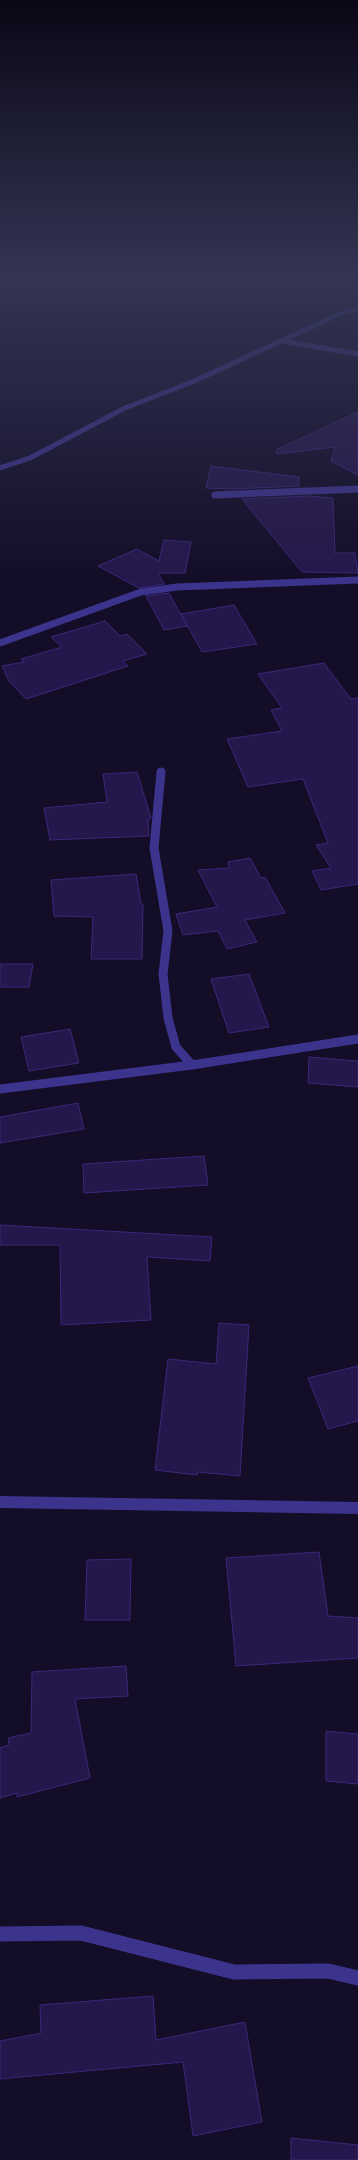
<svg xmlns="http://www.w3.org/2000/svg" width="358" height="2160" font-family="'Exo 2',sans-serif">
  <rect width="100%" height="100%" fill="#130d28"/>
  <path fill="#25174b" stroke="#3c2779" d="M358,412V475L331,461L335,447L277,454L276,450Z
    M211,466L299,477V486L232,489L206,488Z
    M309,496L333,498L335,553H355L358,573L302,572L242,499Z
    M164,540L191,542L185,573H158L164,584L139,588L98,566L137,549L159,561Z
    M169,593L187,626L164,630L146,596Z
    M234,605L257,644L202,652L181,614Z
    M105,621L120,636L127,634L147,654L123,661L128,666L26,699L9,681L2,666L24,662L21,659L62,647L51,637Z
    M324,663L351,699L358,698V884L321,890L312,871L331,868L316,845L328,843L303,779L248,787L227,739L282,731L271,710L282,708L258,674Z
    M137,772L151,818L148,820L149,836L50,840L44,808L107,802L103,774Z
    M250,858L261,878L265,877L285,913L245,920L257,942L227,949L218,931L183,935L176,914L217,907L198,870L229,868L228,862Z
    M136,874L141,904H143L142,959H91L93,917L54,916L51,880Z
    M0,964H33L29,987H0Z
    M249,974L269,1027L229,1033L211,979Z
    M70,1029L79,1063L29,1071L21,1037Z
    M309,1057L358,1061V1087L308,1083Z
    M78,1103L84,1129L0,1143V1117Z
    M204,1156L208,1185L84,1193L83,1164Z
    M0,1225L212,1237L210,1261L147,1257L151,1320L61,1325L60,1245H0Z
    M219,1323L249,1325L240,1476L198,1472L197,1475L155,1470L168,1359L216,1364Z
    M358,1366V1421L328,1429L308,1378Z
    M319,1552L328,1616L358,1618V1658L236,1666L226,1558Z
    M131,1559L130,1620H85L87,1560Z
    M126,1666L128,1696L75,1699L90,1778L17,1797V1793L0,1798V1748L9,1745L8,1738L31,1733L32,1672Z
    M326,1731L358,1734V1784L326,1781Z
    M153,1996L156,2040L245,2022L262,2122L193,2136L183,2062L0,2079V2041L41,2033L40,2005Z
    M291,2138L358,2145V2160H291Z"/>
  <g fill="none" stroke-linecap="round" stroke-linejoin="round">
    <path stroke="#3c348c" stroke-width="5" d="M281,341L340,314L358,308
      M0,468L30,458L125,408L197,380L281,341L358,354"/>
    <path stroke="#3c348c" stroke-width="7" d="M215,495L358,489
      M0,643L141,592L177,587L358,580"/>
    <path stroke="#3c348c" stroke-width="9" d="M161,772L154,848L168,931L163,974L168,1018L176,1047L192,1065
      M0,1089L192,1065L358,1039"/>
    <path stroke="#3c348c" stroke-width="12" d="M0,1502L358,1508"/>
    <path stroke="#3c348c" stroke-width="15" d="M0,1934L81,1933L234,1972L328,1971L358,1978"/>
  </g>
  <linearGradient id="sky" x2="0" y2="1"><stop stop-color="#0a0716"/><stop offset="0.48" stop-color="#333553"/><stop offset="1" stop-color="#333553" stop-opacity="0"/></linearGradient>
  <rect width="358" height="579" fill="url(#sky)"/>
</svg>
